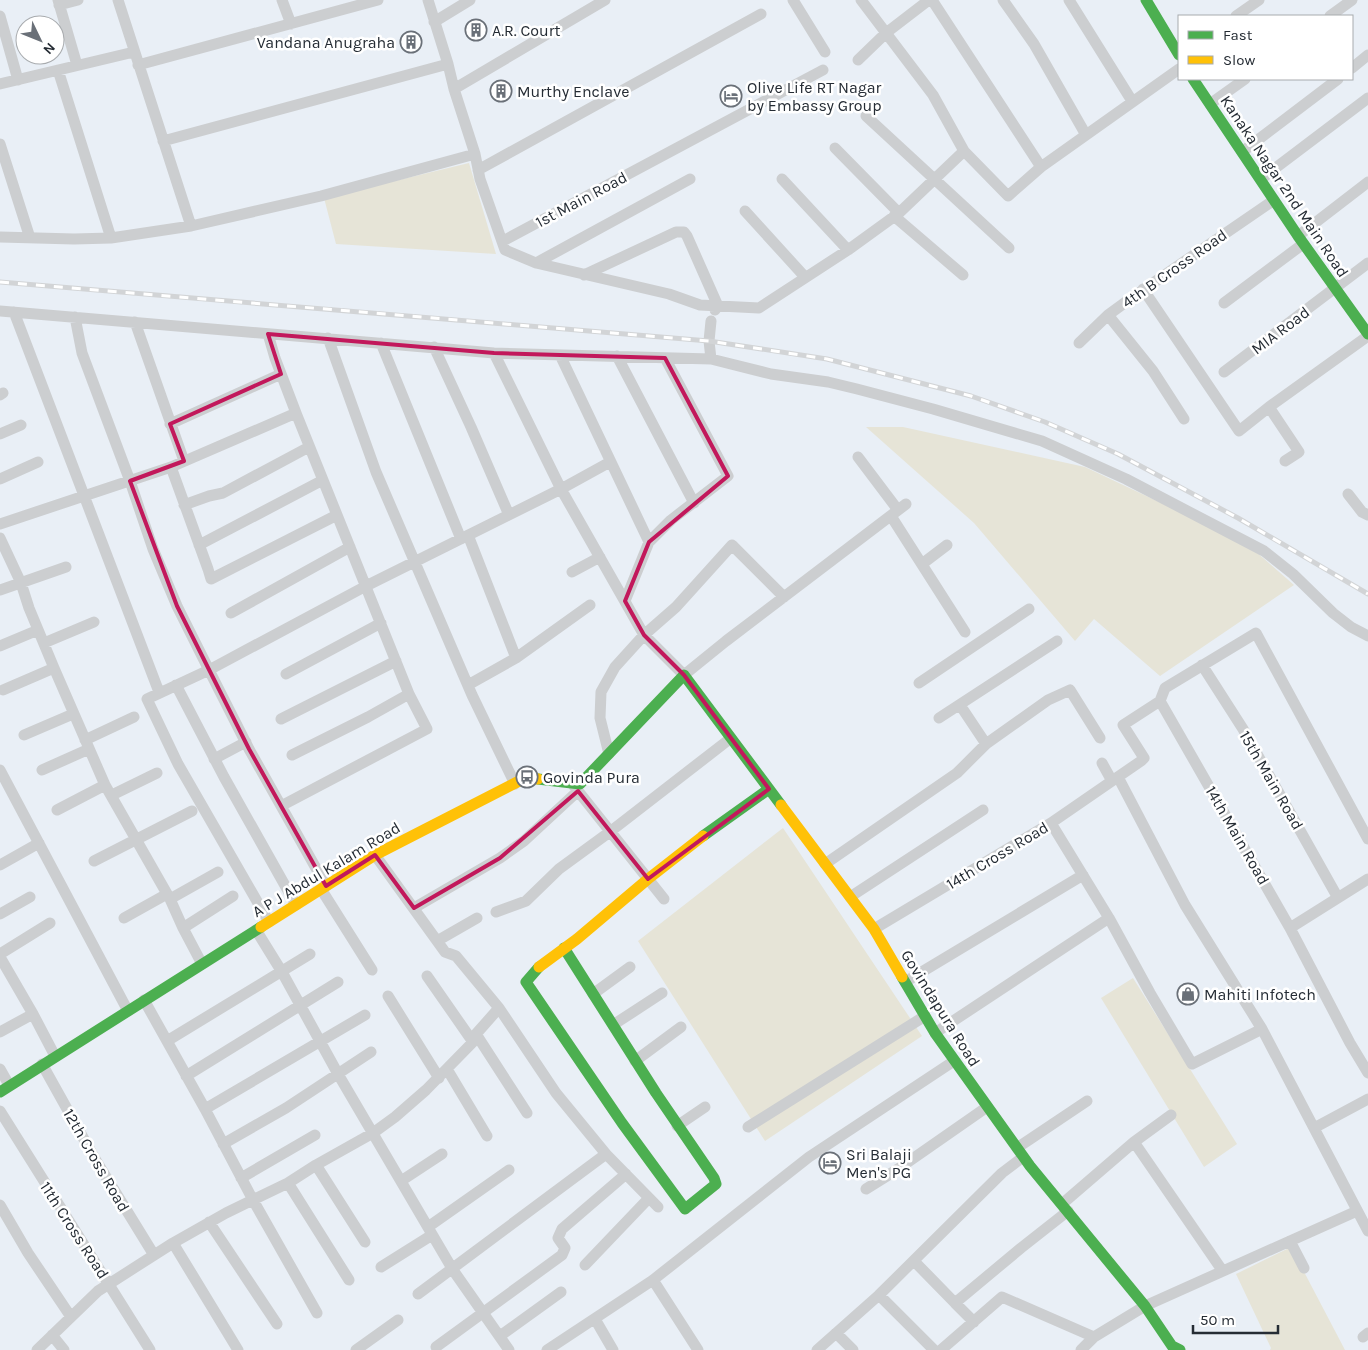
<svg xmlns="http://www.w3.org/2000/svg" width="1368" height="1350" font-family="Karla,sans-serif">
  <rect width="100%" height="100%" fill="#e9eff6"/>
  <path fill="#e6e4d7" d="M469,163L496,254L336,244L324,198Z
    M866,427H903L1085,467L1246,543L1294,585L1160,676L1094,619L1075,641L974,523Z
    M783,828L922,1036L765,1141L638,941Z
    M1133,978L1237,1144L1204,1167L1101,998Z
    M1291,1247L1345,1350H1270L1271,1348L1236,1274Z"/>
  <g fill="none" stroke-linecap="round" stroke-linejoin="round">
    <path stroke="#ccced0" stroke-width="11" d="M58,0L77,65
      M118,0L191,226
      M282,0L291,24
      M428,0L448,64L454,89L475,154L480,179L505,250L536,263L669,294L700,305L759,308L848,250L899,213L964,151
      M793,0L825,52
      M861,0L933,95L964,151L1008,196L1041,167L1179,69
      M932,0L1041,167
      M1003,0L1034,44L1086,135
      M1069,0L1132,101
      M59,5L78,0
      M0,16L18,80
      M1236,16L1259,0
      M1330,16L1352,0
      M434,22L470,0
      M858,60L886,33L929,0
      M138,65L378,0
      M1352,68L1368,55
      M58,70L111,238
      M0,84L134,52
      M454,89L605,0
      M1210,104L1245,79
      M866,116L1009,248
      M163,141L448,64
      M0,144L30,238
      M835,148L899,213
      M1242,152L1338,79
      M478,170L761,14
      M782,179L848,250
      M1261,179L1368,98
      M745,211L805,277
      M894,216L963,275
      M1298,236L1368,182
      M0,237L74,239L111,238L191,226L321,196L475,154
      M503,241L823,70
      M536,263L690,179
      M584,275L676,232H684L687,236L718,306L715,310
      M1143,289L1239,431L1269,407L1368,336
      M1224,303L1303,244
      M0,311L494,353L711,359L709,341L711,321
      M14,312L159,692
      M1108,315L1153,371L1184,419
      M75,317L82,353L130,481L153,549L177,606L209,670L366,586L561,489L610,462
      M135,322L184,461
      M328,338L376,472L472,695L515,784
      M381,343L461,539
      M1079,343L1108,315L1134,296L1274,200
      M434,347L471,427L509,515
      M494,353L561,489L644,635L684,675L726,641L906,504
      M560,355L649,542L625,601
      M617,356L694,503
      M711,359L771,374L828,382L857,389L933,409L1042,441L1126,479L1264,551L1293,574L1333,613L1351,627L1368,636
      M1224,372L1368,263
      M0,395L3,393
      M1269,407L1299,452L1285,461
      M170,424L281,374
      M0,434L21,425
      M858,457L898,510
      M171,467L208,569L211,579L337,515
      M0,479L38,462
      M1348,494L1362,512L1368,515
      M184,505L209,496L223,493L309,447
      M891,516L965,632
      M0,524L171,467L296,413L275,358L268,334
      M468,535L516,658
      M0,538L21,583L29,608L54,668L105,785L170,899L183,928L202,964
      M649,542L671,520L728,476L665,358
      M199,545L323,480
      M922,564L947,545
      M572,572L600,557
      M0,590L66,567
      M231,613L350,547
      M44,643L94,622
      M0,646L38,630
      M1202,665L1243,729L1338,898
      M286,674L381,623
      M919,683L1029,609
      M176,685L224,777L296,905
      M468,685L516,658L590,605
      M3,690L54,668
      M1160,701L1165,688L1256,633L1368,839
      M960,705L986,744
      M939,718L1057,641
      M281,719L396,661
      M24,735L73,714
      M85,740L134,717
      M609,754L600,718L601,692L615,667L644,635L676,607L732,545L784,597
      M292,755L368,717L409,694L296,413
      M214,759L246,742
      M1102,763L1112,781
      M0,770L128,1011
      M42,770L89,749
      M1118,777L1185,905L1262,1029
      M574,786L664,899
      M112,795L157,773
      M281,806L427,729L409,694
      M57,810L105,785
      M1051,823L1109,918
      M375,855L445,952L456,956L499,1008L556,1093L606,1154
      M94,861L192,811
      M825,864L957,773L986,744L1048,700L1070,690L1100,738
      M0,865L39,843
      M321,889L372,970
      M850,897L983,810
      M170,899L218,872
      M414,908L500,858L524,841L578,791
      M496,912L526,901L559,869L611,831L731,738
      M0,914L30,897
      M124,918L167,894
      M269,922L178,764L147,699L209,670L249,749L326,886
      M183,928L233,896
      M1290,928L1368,879
      M874,929L1051,823L1141,761L1144,758L1123,725L1160,701L1290,928L1350,1043L1368,1073
      M256,930L282,972L338,1074L453,1270L509,1350
      M437,941L477,918
      M0,954L50,923
      M0,957L33,1014L55,1056
      M427,976L473,1042
      M905,982L1083,875
      M593,994L630,967
      M388,996L439,1078
      M144,1000L205,1109L253,1200L317,1313
      M613,1025L662,993
      M0,1032L33,1014
      M935,1033L1109,918L1150,993L1192,1064L1262,1029L1368,1231
      M476,1034L527,1113
      M167,1041L310,954
      M635,1061L681,1027
      M42,1064L95,1159L154,1255
      M0,1069L9,1085
      M447,1069L487,1136
      M186,1076L338,982
      M205,1109L365,1015
      M0,1111L150,1350
      M677,1126L705,1107
      M748,1127L925,1016
      M1314,1128L1368,1099
      M1134,1142L1171,1115
      M223,1144L286,1108L371,1052
      M1017,1148L1087,1101
      M316,1165L365,1242
      M241,1178L315,1135
      M401,1181L442,1154
      M288,1183L349,1280
      M866,1189L898,1169L987,1107
      M1062,1204L1134,1142L1222,1270
      M0,1205L28,1253L71,1317
      M209,1222L277,1324
      M428,1227L509,1170
      M1290,1241L1304,1268
      M173,1243L238,1350
      M914,1261L955,1303L1021,1248L1068,1211
      M585,1265L649,1198
      M381,1267L432,1235
      M653,1280L698,1350
      M418,1294L606,1154L658,1207
      M879,1295L934,1350
      M955,1303L974,1322
      M595,1319L613,1350
      M836,1333L853,1350
      M52,1335L64,1350
      M500,1336L561,1292
      M1363,1337L1368,1333
      M436,1347L562,1255L565,1248L558,1238L562,1229L626,1174
      M37,1350L98,1291L173,1243L226,1213L288,1183L316,1165L373,1133L395,1117L426,1090L473,1042L476,1034L499,1008
      M356,1350L398,1320
      M547,1350L653,1280L809,1157L954,1061
      M817,1350L879,1295L1002,1173L1023,1157
      M941,1350L1002,1297L1094,1337
      M1081,1350L1094,1337L1145,1306L1357,1211"/>
    <path stroke="#4caf50" stroke-width="11" d="M1146,0L1179,55
      M1193,79L1298,236L1368,334
      M538,779L580,784L684,675L781,805
      M703,836L769,789
      M539,967L526,982L622,1123L685,1209L716,1184L714,1178L656,1093L564,948
      M902,977L935,1033L1030,1166L1145,1306L1172,1346L1180,1350
      M0,1092L261,927"/>
    <path stroke="#ffc107" stroke-width="11" d="M781,805L874,929L902,977
      M261,927L375,855L527,777L538,779
      M539,967L577,939L648,879L703,836"/>
    <g stroke="#d2d4d6" stroke-width="5">
      <path id="rail" d="M0,282L709,341L827,359L971,396L1045,422L1118,454L1238,518L1368,594"/>
    </g>
    <use href="#rail" stroke="#fff" stroke-width="3" stroke-dasharray="9" stroke-linecap="butt"/>
  </g>
  <path fill="none" stroke="#c2185b" stroke-width="4" stroke-linejoin="round" d="M268,334L494,353L665,358L728,476L649,542L625,601L644,635L684,675L769,789L648,879L578,791L500,858L414,908L375,855L326,886L249,749L177,606L130,481L184,461L170,424L281,374Z"/>
  <defs>
    <g id="building-ring" transform="scale(1.125)"><circle r="9.5" fill="#fff" stroke="#6a7078" stroke-width="1.5"/><path d="M-4-6H4V6H1V3H-1V6H-4ZM-2.5-4.3h1.7v1.8h-1.7ZM.8-4.3h1.7v1.8H.8ZM-2.5-1h1.7V.8h-1.7ZM.8-1h1.7V.8H.8Z" fill="#6a7078"/></g>
    <g id="hotel-ring" transform="scale(1.125)"><circle r="9.5" fill="#fff" stroke="#6a7078" stroke-width="1.5"/><path d="M-6-4.5h1.5V1H6V5H4.5V3h-9V5H-6ZM-4 0a1.8 1.8 0 1 1 3.6 0ZM.5 0V-2.5h3Q6-2.5 6 0Z" fill="#6a7078"/></g>
    <g id="bus-ring" transform="scale(1.125)"><circle r="9.5" fill="#fff" stroke="#6a7078" stroke-width="1.5"/><path d="M-5-6H5V4H4V6H2V4H-2V6H-4V4H-5ZM-3.5-4V0h7V-4ZM-3.5 1.2v1.5H-2V1.2ZM2 1.2v1.5H3.5V1.2Z" fill="#6a7078"/></g>
    <g id="shop-ring" transform="scale(1.125)"><circle r="9.5" fill="#fff" stroke="#6a7078" stroke-width="1.5"/><path d="M-5-2.5h2.3a2.7 3.5 0 0 1 5.4 0H5L5.5 6h-11ZM-1.5-2.5h3a1.5 2.3 0 0 0-3 0Z" fill="#6a7078"/></g>
  </defs>
  <g fill-rule="evenodd">
    <use href="#building-ring" x="476" y="30"/>
    <use href="#building-ring" x="411" y="42"/>
    <use href="#building-ring" x="501" y="91"/>
    <use href="#hotel-ring" x="731" y="96"/>
    <use href="#bus-ring" x="527" y="777"/>
    <use href="#shop-ring" x="1188" y="994"/>
    <use href="#hotel-ring" x="830" y="1163"/>
  </g>
  <g text-anchor="middle" stroke-width="5" stroke-linejoin="round" paint-order="stroke">
    <g font-size="16" fill="#252c34" stroke="#fff" text-anchor="start">
      <text x="492" y="36">A.R. Court</text>
      <text x="395" y="48" text-anchor="end">Vandana Anugraha</text>
      <text x="747" y="93">Olive Life RT Nagar<tspan x="747" dy="18">by Embassy Group</tspan></text>
      <text x="517" y="97">Murthy Enclave</text>
      <text x="543" y="783">Govinda Pura</text>
      <text x="1204" y="1000">Mahiti Infotech</text>
      <text x="846" y="1160">Sri Balaji<tspan x="846" dy="18">Men's PG</tspan></text>
    </g>
    <g font-size="16" fill="#252c34" stroke="#fff">
      <text transform="translate(1285 186) rotate(56)" y="6">Kanaka Nagar 2nd Main Road</text>
      <text transform="translate(581 199) rotate(-28)" y="6">1st Main Road</text>
      <text transform="translate(1174 268) rotate(-35)" y="6">4th B Cross Road</text>
      <text transform="translate(1280 330) rotate(-37)" y="6">MIA Road</text>
      <text transform="translate(1272 780) rotate(60)" y="6">15th Main Road</text>
      <text transform="translate(1238 835) rotate(60)" y="6">14th Main Road</text>
      <text transform="translate(997 855) rotate(-31)" y="6">14th Cross Road</text>
      <text transform="translate(326 869) rotate(-31)" y="6">A P J Abdul Kalam Road</text>
      <text transform="translate(941 1008) rotate(58)" y="6">Govindapura Road</text>
      <text transform="translate(97 1160) rotate(60)" y="6">12th Cross Road</text>
      <text transform="translate(75 1230) rotate(57)" y="6">11th Cross Road</text>
    </g>
  </g>
  <rect x="1178" y="15" width="175" height="65" fill="#ffffff" stroke="#a8abae"/>
  <rect x="1188" y="31" width="25" height="8" fill="#4caf50" stroke="#a8abae"/>
  <text x="1223" y="40" font-size="15" fill="#252c34">Fast</text>
  <rect x="1188" y="56" width="25" height="8" fill="#ffc107" stroke="#a8abae"/>
  <text x="1223" y="65" font-size="15" fill="#252c34">Slow</text>
  <g transform="translate(40 40) rotate(133)"><circle r="24" fill="#ffffff" stroke="#a8abae"/>
  <path d="M0-4L9 19L0 12L-9 19Z" fill="#6a7078"/>
  <text y="-8" font-size="14" font-weight="bold" text-anchor="middle" fill="#252c34">N</text>
  </g>
  <path d="M1193 1325v8h85v-8" fill="none" stroke="#252c34" stroke-width="2.5"/>
  <text x="1200" y="1325" font-size="15" fill="#252c34" stroke="#ffffff" stroke-width="4" paint-order="stroke">50 m</text>
</svg>
